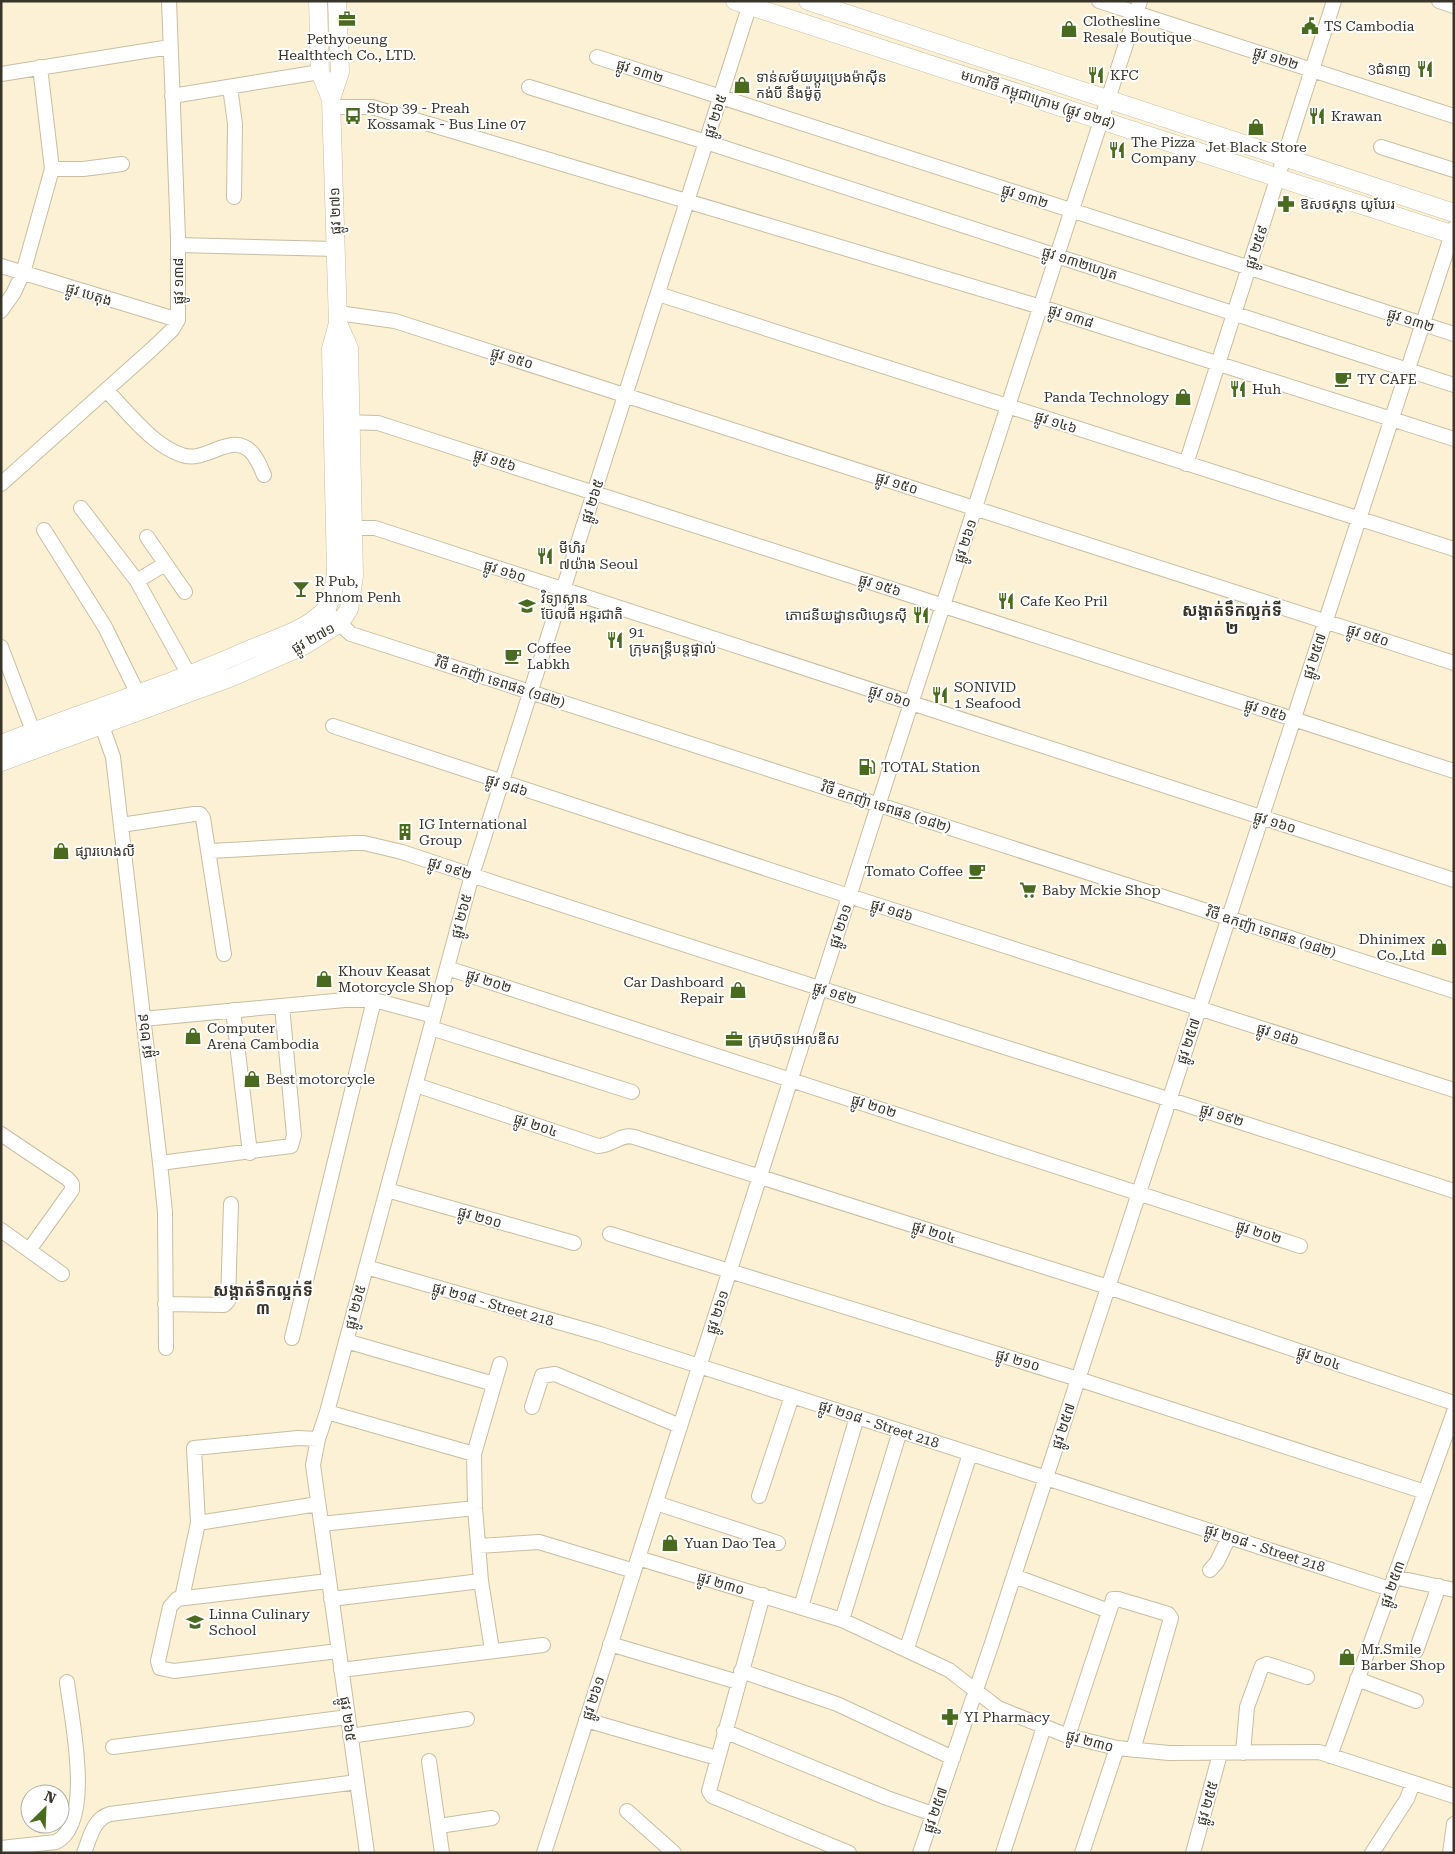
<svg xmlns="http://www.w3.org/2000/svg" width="1455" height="1854" font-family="'Roboto Serif','Noto Sans Khmer',serif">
  <rect width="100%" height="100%" fill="#fcf1d4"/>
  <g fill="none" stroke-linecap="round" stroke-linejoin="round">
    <g stroke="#c8bda2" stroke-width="16">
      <path id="minor" d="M1099,1L1454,116
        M1439,1L1454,6
        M597,57L1454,334
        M1,74L170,47
        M230,87L235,124L234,197
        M529,87L706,142L1454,385
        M172,96L320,72
        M331,107H372L1041,307L1454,439
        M1381,147L1454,170
        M52,169H83L122,164
        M178,245L336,249
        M1,266L178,320
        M658,294L1454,549
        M1,311L13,294L23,273L52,169L40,67
        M338,313L395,321L1454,663
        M106,390C128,412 152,445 182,455C207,464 232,429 253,454C258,460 261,468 264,475
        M341,422L378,423L1454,771
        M1186,464L1334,1
        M1,484L152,349L172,330L178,320V238L169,1
        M81,508L137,581L194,684
        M354,528H375L1454,880
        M44,530L105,627L138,694
        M147,537L185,592
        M137,581L165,564
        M325,610L351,634L1454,991
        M1,647L33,731
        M102,726L113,757L160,1163L165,1212L166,1348
        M333,726L849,896L1454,1090
        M121,825L194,814H200L203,818L224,954
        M210,851L353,843H364L402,852C751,969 1104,1077 1454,1191
        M447,968L1300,1246
        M233,1010L250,1153
        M143,1019L345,1000H374L434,1016
        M431,1028L632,1092
        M416,1085L598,1146C612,1146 621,1133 634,1137L1108,1287L1454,1403
        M1,1134L68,1179L72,1184V1190L29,1250
        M160,1163L291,1146L294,1135L282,1006
        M387,1190L574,1243
        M1,1230L62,1274
        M610,1234L1078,1379L1425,1492
        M366,1267L600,1334L1390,1589
        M165,1304L224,1305L228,1301L231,1204
        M292,1338L374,1000
        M346,1341L494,1384
        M532,1407L542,1376L555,1374L680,1426
        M327,1412L474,1454
        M759,1496L792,1396
        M656,1503L778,1543
        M198,1523L318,1504
        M321,1524L475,1508
        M478,1546L539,1542L634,1571
        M638,1558L842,1620L949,1670L998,1708L1068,1736L1117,1748L1169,1753L1319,1752L1454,1796
        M1210,1570L1217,1562L1229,1537
        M1014,1576L1109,1611
        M1394,1577L1454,1590
        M328,1581L177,1599L170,1607L158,1661L160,1668L174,1671L338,1651
        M763,1595L709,1791L712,1796L849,1853
        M182,1598L198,1523L194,1448L298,1438L318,1439
        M331,1599L481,1581
        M801,1607L857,1417
        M842,1620L900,1431
        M610,1644L738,1682
        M907,1648L970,1454
        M492,1650L481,1581L475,1508L474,1454L500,1364
        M1416,1651L1439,1586
        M341,1670L543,1645
        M741,1671L837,1704L953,1758
        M1357,1679L1416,1701
        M586,1720L717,1758
        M724,1731L887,1798L933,1814
        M350,1736L467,1719
        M1068,1736L1112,1603L1113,1599H1118L1168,1614L1171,1618L1133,1750
        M113,1747L348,1717
        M1243,1753L1247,1707L1262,1666L1267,1664L1307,1677
        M1330,1756L1454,1412
        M429,1761L442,1853
        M627,1811L674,1853
        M439,1826L492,1818
        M1,1848L56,1842C95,1823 71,1717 67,1682
        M84,1853C90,1838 93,1819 110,1814L357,1782
        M367,1853L313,1465L318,1439L327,1412L472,875L751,1
        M544,1853L892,762L1140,1
        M920,1853L991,1646L1454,228
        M1003,1853L1044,1727
        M1082,1853L1117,1748
        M1193,1853L1220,1754
        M1372,1853L1407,1799L1413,1783
        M1450,1853L1454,1824"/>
    </g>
    <g stroke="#c8bda2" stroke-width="19">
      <path id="major" d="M318,1L320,72L331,99
        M735,1L1454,235
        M808,1L1454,213
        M1,744C85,711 171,685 253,648C277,638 305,630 323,612C333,601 334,586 336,573L331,349L338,323L331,99L340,72L337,1
        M1,762L232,677L305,645L340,623L349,609L354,576L349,348L338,323"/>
    </g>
    <use href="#minor" stroke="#fff" stroke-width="14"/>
    <use href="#major" stroke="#fff" stroke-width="18"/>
  </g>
  <defs>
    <g id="office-bare" transform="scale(1.35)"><path d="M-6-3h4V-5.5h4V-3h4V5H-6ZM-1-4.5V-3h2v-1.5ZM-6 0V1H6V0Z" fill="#4a6a1f" stroke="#fff" stroke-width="2.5" paint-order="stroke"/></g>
    <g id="civic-bare" transform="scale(1.35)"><path d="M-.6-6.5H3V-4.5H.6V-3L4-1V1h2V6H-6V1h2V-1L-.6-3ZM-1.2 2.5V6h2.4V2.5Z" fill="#4a6a1f" stroke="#fff" stroke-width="2.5" paint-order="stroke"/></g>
    <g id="shop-bare" transform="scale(1.35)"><path d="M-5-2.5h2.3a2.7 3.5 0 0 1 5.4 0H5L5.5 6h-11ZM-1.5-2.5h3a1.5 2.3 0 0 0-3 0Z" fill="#4a6a1f" stroke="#fff" stroke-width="2.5" paint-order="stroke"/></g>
    <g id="restaurant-bare" transform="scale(1.35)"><path d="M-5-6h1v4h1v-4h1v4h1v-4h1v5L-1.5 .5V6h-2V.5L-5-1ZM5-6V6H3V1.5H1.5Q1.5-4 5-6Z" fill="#4a6a1f" stroke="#fff" stroke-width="2.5" paint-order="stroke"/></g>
    <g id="bus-bare" transform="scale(1.35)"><path d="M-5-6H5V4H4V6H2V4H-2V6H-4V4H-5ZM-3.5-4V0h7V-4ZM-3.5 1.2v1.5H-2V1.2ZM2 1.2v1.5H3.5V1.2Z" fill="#4a6a1f" stroke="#fff" stroke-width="2.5" paint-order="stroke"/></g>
    <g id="pharmacy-bare" transform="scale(1.35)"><path d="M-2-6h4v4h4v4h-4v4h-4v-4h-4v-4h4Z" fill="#4a6a1f" stroke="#fff" stroke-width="2.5" paint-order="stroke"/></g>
    <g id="cafe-bare" transform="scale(1.35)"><path d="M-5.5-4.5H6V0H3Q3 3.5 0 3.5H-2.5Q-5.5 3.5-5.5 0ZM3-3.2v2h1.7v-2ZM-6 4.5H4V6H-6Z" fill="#4a6a1f" stroke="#fff" stroke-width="2.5" paint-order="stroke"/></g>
    <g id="bar-bare" transform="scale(1.35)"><path d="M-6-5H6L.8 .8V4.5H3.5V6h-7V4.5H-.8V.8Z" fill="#4a6a1f" stroke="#fff" stroke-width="2.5" paint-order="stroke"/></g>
    <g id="school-bare" transform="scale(1.35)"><path d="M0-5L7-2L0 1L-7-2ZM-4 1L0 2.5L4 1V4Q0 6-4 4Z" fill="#4a6a1f" stroke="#fff" stroke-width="2.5" paint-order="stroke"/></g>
    <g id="fuel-bare" transform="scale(1.35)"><path d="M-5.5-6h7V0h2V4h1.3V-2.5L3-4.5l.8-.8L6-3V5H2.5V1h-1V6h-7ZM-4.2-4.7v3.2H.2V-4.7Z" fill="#4a6a1f" stroke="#fff" stroke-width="2.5" paint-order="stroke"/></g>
    <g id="building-bare" transform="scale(1.35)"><path d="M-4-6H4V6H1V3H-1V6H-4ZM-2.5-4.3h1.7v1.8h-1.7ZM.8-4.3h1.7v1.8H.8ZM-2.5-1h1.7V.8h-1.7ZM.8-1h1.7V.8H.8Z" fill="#4a6a1f" stroke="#fff" stroke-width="2.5" paint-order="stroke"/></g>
    <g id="supermarket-bare" transform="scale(1.35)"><path d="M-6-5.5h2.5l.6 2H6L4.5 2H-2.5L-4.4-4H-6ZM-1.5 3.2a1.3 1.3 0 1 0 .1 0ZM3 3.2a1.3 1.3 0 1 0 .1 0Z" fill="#4a6a1f" stroke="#fff" stroke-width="2.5" paint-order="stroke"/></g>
  </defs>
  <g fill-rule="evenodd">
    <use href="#office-bare" x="347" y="19"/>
    <use href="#civic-bare" x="1310" y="26"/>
    <use href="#shop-bare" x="1069" y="29"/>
    <use href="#restaurant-bare" x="1425" y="69"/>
    <use href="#restaurant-bare" x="1096" y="75"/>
    <use href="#shop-bare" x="742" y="85"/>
    <use href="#bus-bare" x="353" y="116"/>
    <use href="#restaurant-bare" x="1317" y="116"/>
    <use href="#shop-bare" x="1256" y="127"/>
    <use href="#restaurant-bare" x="1117" y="150"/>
    <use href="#pharmacy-bare" x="1286" y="204"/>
    <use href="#cafe-bare" x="1343" y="379"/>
    <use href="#restaurant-bare" x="1238" y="389"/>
    <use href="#shop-bare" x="1183" y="397"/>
    <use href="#restaurant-bare" x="545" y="556"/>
    <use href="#bar-bare" x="301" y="589"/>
    <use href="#restaurant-bare" x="1006" y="601"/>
    <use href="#school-bare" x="527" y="606"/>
    <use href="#restaurant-bare" x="921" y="615"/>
    <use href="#restaurant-bare" x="615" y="640"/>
    <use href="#cafe-bare" x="513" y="656"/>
    <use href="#restaurant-bare" x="940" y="695"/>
    <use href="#fuel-bare" x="867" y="767"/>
    <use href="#building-bare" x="405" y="832"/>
    <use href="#shop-bare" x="61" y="851"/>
    <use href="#cafe-bare" x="977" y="871"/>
    <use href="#supermarket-bare" x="1028" y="890"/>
    <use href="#shop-bare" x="1439" y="947"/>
    <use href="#shop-bare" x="324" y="979"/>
    <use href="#shop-bare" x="738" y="990"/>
    <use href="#shop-bare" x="193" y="1036"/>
    <use href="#office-bare" x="734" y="1039"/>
    <use href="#shop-bare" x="252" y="1079"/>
    <use href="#shop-bare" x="670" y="1543"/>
    <use href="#school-bare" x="195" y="1622"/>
    <use href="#shop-bare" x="1347" y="1657"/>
    <use href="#pharmacy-bare" x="950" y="1717"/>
  </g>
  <g text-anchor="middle" stroke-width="4" stroke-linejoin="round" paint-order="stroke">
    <g font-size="14" fill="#383429" stroke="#fff" text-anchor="start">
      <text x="1083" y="26">Clothesline<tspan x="1083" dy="16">Resale Boutique</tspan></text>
      <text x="1324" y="31">TS Cambodia</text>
      <text x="347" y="44" text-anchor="middle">Pethyoeung<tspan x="347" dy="16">Healthtech Co., LTD.</tspan></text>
      <text x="1411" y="74" text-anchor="end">3ជំនាញ</text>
      <text x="1110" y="80">KFC</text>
      <text x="756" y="82">ទាន់សម័យប្តូរប្រេងម៉ាសុីន<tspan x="756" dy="16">កង់បី នឹងម៉ូតូ</tspan></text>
      <text x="367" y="113">Stop 39 - Preah<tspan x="367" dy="16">Kossamak - Bus Line 07</tspan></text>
      <text x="1331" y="121">Krawan</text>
      <text x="1131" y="147">The Pizza<tspan x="1131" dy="16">Company</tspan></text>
      <text x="1256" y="152" text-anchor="middle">Jet Black Store</text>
      <text x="1300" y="209">ឱសថស្ថាន យូឃែរ</text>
      <text x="1357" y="384">TY CAFE</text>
      <text x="1252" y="394">Huh</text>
      <text x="1169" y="402" text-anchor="end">Panda Technology</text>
      <text x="559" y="553">មីហិរ<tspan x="559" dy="16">៧យ៉ាង Seoul</tspan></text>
      <text x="315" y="586">R Pub,<tspan x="315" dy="16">Phnom Penh</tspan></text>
      <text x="541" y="603">វិទ្យាស្ថាន<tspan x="541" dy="16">ប៊ែលធី អន្ដរជាតិ</tspan></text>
      <text x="1020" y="606">Cafe Keo Pril</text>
      <text x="907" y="620" text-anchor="end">ភោជនីយដ្ឋានលិហ្វេនសុី</text>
      <text x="629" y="637">91<tspan x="629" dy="16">ក្រុមតន្រ្តីបន្តផ្ទាល់</tspan></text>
      <text x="527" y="653">Coffee<tspan x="527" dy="16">Labkh</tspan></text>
      <text x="954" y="692">SONIVID<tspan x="954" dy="16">1 Seafood</tspan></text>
      <text x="881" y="772">TOTAL Station</text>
      <text x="419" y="829">IG International<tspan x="419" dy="16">Group</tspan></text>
      <text x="75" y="856">ផ្សារហេងលី</text>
      <text x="963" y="876" text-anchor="end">Tomato Coffee</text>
      <text x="1042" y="895">Baby Mckie Shop</text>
      <text x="1425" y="944" text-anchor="end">Dhinimex<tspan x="1425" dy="16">Co.,Ltd</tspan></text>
      <text x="338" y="976">Khouv Keasat<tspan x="338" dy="16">Motorcycle Shop</tspan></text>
      <text x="724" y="987" text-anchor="end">Car Dashboard<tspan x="724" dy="16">Repair</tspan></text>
      <text x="207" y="1033">Computer<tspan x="207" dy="16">Arena Cambodia</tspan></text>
      <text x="748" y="1044">ក្រុមហ៊ុនអេលឌីស</text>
      <text x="266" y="1084">Best motorcycle</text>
      <text x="684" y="1548">Yuan Dao Tea</text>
      <text x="209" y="1619">Linna Culinary<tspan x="209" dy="16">School</tspan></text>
      <text x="1361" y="1654">Mr.Smile<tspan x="1361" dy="16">Barber Shop</tspan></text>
      <text x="964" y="1722">YI Pharmacy</text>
    </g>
    <g font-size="14" fill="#383429" stroke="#fff">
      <text transform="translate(1276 58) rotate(18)" y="5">ផ្លូវ ១២២</text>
      <text transform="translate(640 71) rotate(18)" y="5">ផ្លូវ ១៣២</text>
      <text transform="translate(1038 99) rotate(18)" y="5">មហាវិថី កម្ពុជាក្រោម (ផ្លូវ ១២៨)</text>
      <text transform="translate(715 116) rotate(-72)" y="5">ផ្លូវ ២៦៥</text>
      <text transform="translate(1025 196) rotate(18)" y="5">ផ្លូវ ១៣២</text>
      <text transform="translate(335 211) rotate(-92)" y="5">ផ្លូវ ២៧១</text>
      <text transform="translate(1256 247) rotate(-72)" y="5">ផ្លូវ ២៥៩</text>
      <text transform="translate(1080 263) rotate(18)" y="5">ផ្លូវ ១៣២ហ្សេត</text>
      <text transform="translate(178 281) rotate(-90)" y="5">ផ្លូវ ១៣៨</text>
      <text transform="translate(89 294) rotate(17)" y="5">ផ្លូវ បេតុង</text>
      <text transform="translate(1071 316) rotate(18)" y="5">ផ្លូវ ១៣៨</text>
      <text transform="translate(1411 320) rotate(18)" y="5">ផ្លូវ ១៣២</text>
      <text transform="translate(512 358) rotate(17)" y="5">ផ្លូវ ១៥០</text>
      <text transform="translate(1056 422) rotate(18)" y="5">ផ្លូវ ១៤៦</text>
      <text transform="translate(495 460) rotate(18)" y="5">ផ្លូវ ១៥៦</text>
      <text transform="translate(897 483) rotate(18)" y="5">ផ្លូវ ១៥០</text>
      <text transform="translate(592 501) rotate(-72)" y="5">ផ្លូវ ២៦៥</text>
      <text transform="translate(965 541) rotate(-72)" y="5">ផ្លូវ ២៦១</text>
      <text transform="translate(505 571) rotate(18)" y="5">ផ្លូវ ១៦០</text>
      <text transform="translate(880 585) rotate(18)" y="5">ផ្លូវ ១៥៦</text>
      <text transform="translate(1368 635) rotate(18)" y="5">ផ្លូវ ១៥០</text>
      <text transform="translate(313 638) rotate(-29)" y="5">ផ្លូវ ២៧១</text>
      <text transform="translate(1314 656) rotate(-72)" y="5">ផ្លូវ ២៥៧</text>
      <text transform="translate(500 682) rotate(18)" y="5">វិថី ឧកញ៉ា ទេពផន (១៨២)</text>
      <text transform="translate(890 696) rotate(18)" y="5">ផ្លូវ ១៦០</text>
      <text transform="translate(1266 710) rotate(18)" y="5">ផ្លូវ ១៥៦</text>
      <text transform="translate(507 785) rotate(18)" y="5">ផ្លូវ ១៨៦</text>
      <text transform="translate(886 807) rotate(18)" y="5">វិថី ឧកញ៉ា ទេពផន (១៨២)</text>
      <text transform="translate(1275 822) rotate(18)" y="5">ផ្លូវ ១៦០</text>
      <text transform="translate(450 868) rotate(18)" y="5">ផ្លូវ ១៩២</text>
      <text transform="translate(892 910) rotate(18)" y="5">ផ្លូវ ១៨៦</text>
      <text transform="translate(461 916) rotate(-75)" y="5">ផ្លូវ ២៦៥</text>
      <text transform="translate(840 926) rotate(-72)" y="5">ផ្លូវ ២៦១</text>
      <text transform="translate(1271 932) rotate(18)" y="5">វិថី ឧកញ៉ា ទេពផន (១៨២)</text>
      <text transform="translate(489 981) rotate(18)" y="5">ផ្លូវ ២០២</text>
      <text transform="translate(835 993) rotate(18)" y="5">ផ្លូវ ១៩២</text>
      <text transform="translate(1278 1034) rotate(18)" y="5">ផ្លូវ ១៨៦</text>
      <text transform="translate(145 1036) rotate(-96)" y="5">ផ្លូវ ២៦៩</text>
      <text transform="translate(1188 1041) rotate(-72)" y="5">ផ្លូវ ២៥៧</text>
      <text transform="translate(874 1106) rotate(18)" y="5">ផ្លូវ ២០២</text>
      <text transform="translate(1222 1115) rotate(18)" y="5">ផ្លូវ ១៩២</text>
      <text transform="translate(536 1125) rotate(19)" y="5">ផ្លូវ ២០៤</text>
      <text transform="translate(480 1217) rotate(16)" y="5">ផ្លូវ ២១០</text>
      <text transform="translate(934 1232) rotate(18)" y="5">ផ្លូវ ២០៤</text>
      <text transform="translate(1259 1232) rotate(18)" y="5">ផ្លូវ ២០២</text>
      <text transform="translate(493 1304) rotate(16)" y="5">ផ្លូវ ២១៨ - Street 218</text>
      <text transform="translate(355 1307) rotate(-75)" y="5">ផ្លូវ ២៦៥</text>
      <text transform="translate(717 1312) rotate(-72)" y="5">ផ្លូវ ២៦១</text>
      <text transform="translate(1319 1358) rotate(19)" y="5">ផ្លូវ ២០៤</text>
      <text transform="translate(1018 1360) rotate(17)" y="5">ផ្លូវ ២១០</text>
      <text transform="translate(879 1424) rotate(18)" y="5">ផ្លូវ ២១៨ - Street 218</text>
      <text transform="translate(1063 1426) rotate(-72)" y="5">ផ្លូវ ២៥៧</text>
      <text transform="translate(1265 1548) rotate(18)" y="5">ផ្លូវ ២១៨ - Street 218</text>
      <text transform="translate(721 1583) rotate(17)" y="5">ផ្លូវ ២៣០</text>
      <text transform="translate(1392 1584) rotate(-70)" y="5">ផ្លូវ ២៥៣</text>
      <text transform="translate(593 1698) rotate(-72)" y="5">ផ្លូវ ២៦១</text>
      <text transform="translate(348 1719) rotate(82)" y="5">ផ្លូវ ២៦៥</text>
      <text transform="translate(1090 1741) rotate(15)" y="5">ផ្លូវ ២៣០</text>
      <text transform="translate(1207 1803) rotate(-74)" y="5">ផ្លូវ ២៥៥</text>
      <text transform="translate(935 1810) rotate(-71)" y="5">ផ្លូវ ២៥៧</text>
    </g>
    <g font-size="16" font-weight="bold" fill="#383429" stroke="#fff">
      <text x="1232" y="616">សង្កាត់ទឹកល្អក់ទី<tspan x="1232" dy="18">២</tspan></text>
      <text x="263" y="1296">សង្កាត់ទឹកល្អក់ទី<tspan x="263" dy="18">៣</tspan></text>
    </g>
  </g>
  <rect width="1455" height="1854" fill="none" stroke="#383429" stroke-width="5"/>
  <g transform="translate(45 1809) rotate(24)"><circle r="24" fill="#ffffff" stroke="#afaea9"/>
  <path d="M0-4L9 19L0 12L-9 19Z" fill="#4a6a1f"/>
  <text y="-8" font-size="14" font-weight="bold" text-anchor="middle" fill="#383429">N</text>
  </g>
</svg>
